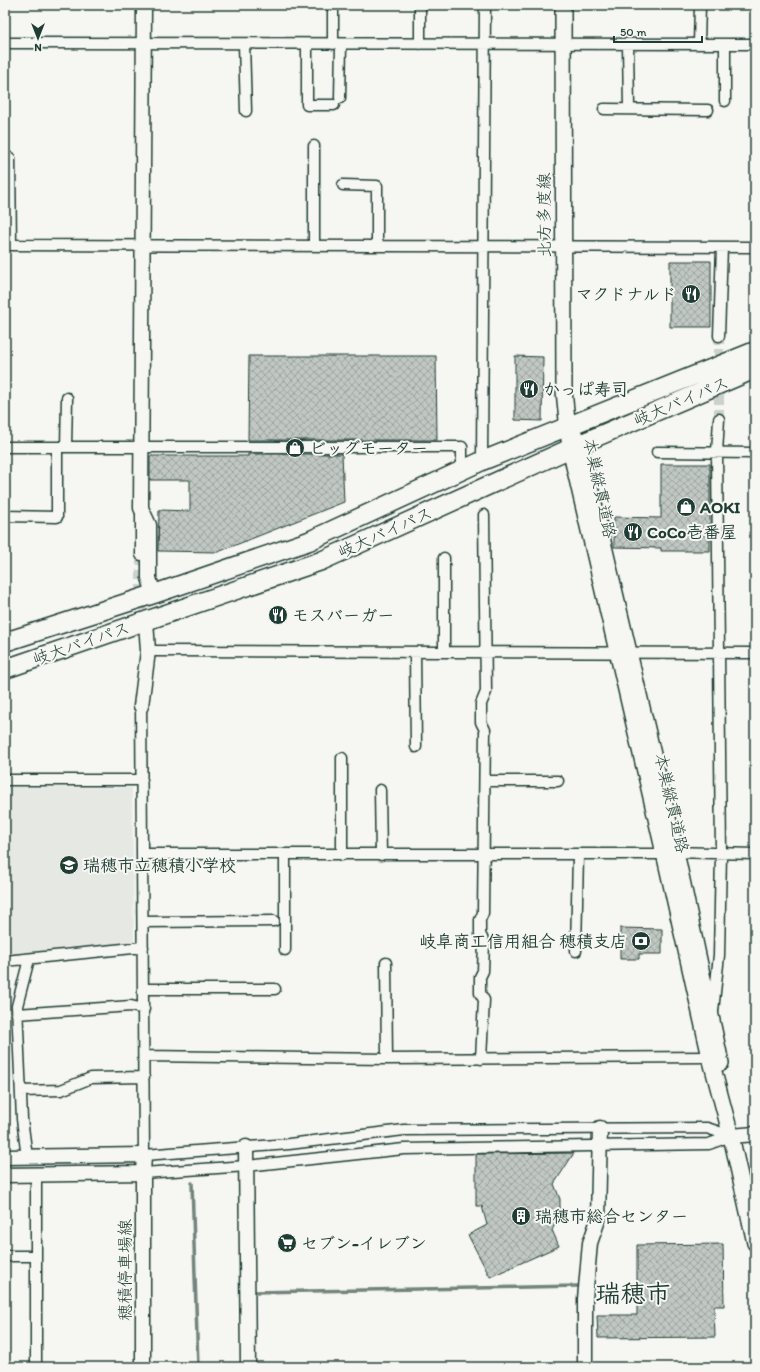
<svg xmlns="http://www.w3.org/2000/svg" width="760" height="1372" font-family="Itim,'Klee One',sans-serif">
  <defs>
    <pattern id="building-cross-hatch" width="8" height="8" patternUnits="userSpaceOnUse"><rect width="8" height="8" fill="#c1c8c3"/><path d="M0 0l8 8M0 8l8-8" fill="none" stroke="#9ca49f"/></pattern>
  </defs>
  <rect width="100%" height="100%" fill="#f6f6f2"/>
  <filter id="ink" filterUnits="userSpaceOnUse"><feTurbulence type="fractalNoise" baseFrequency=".025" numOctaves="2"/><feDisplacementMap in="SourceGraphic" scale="8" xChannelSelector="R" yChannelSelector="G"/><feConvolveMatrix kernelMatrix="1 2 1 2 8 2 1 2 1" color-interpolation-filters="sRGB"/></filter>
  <g filter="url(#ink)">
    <path fill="#e6e8e4" d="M5,787L132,788L134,942L5,955Z"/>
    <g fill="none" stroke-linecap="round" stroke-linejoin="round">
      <path stroke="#72847d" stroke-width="3.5" d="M192,1183L198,1367
        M254,1292L578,1286"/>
    </g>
    <path fill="url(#building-cross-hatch)" stroke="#1f3d34" d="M670,261H711V327H670Z
      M249,356H436L437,440H248Z
      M515,356L543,357L542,421L515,420Z
      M248,454H342L344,502L218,552L158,551L159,510L190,511V480H150V456H248Z
      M661,464H710V551H661V548L614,547V517L661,518Z
      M620,928L662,929V954H639V959H620Z
      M574,1153L554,1184L560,1199V1209L558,1219L552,1230L559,1246L490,1277L468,1235L487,1225L482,1206H476V1154Z
      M723,1244L724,1306H714L715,1337L598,1338L597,1315H637V1245Z"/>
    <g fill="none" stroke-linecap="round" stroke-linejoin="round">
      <path stroke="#cbd1cc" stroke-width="10" stroke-dasharray="10 5" stroke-linecap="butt" d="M719,419V336
        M141,555V625"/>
      <g stroke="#1f3d34" stroke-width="13">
        <path id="street" d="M420,5V44
          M5,43L755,44
          M244,44L246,111
          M307,44V105H334
          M333,44V5
          M699,44L700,5
          M725,44V101
          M628,45L629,109
          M340,98L341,44
          M604,109L708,110
          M10,158L11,245
          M343,185L377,186V246
          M5,245L755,247
          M314,245V146
          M719,336L722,247
          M5,447H462V470
          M66,447L67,398
          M657,452L755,453
          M482,461L485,5
          M5,516L57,517V447
          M141,555V512
          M444,558V652
          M148,651L755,653
          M415,652L416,747
          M141,700L144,1155L289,1144L404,1130L707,1128L731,1136
          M5,780H142
          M485,781H558
          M380,790L381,855
          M671,852L755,854
          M142,854H664
          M342,855V758
          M143,922L274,921
          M285,950V855
          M576,951L578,854
          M5,961L143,947
          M386,963L387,1059
          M144,989H275
          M713,1011L719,955L721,854L717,453L719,419
          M17,1014L131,1006L144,1009
          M144,1056L387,1059L710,1057
          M481,1059L484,1000L480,993V977L483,971L484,942L480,934V920L483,913L485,730L481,722V704L486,692L484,515
          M21,1091L61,1090L91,1078L144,1077
          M27,1157L22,1119L17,1006L29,959
          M143,1173L247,1166L404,1149L709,1144L731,1136
          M36,1174V1367
          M5,1256H36"/>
      </g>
      <g stroke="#1f3d34" stroke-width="17">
        <path id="secondary" d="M144,5L141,508L149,525V578L154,594
          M141,706L148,651L146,621
          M731,1136L755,1134
          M246,1147L248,1367
          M5,1157L144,1155L143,1173V1367
          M5,1175L143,1173
          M585,1367V1299L590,1243L598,1220L600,1128"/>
      </g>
      <g stroke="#1f3d34" stroke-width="18">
        <path id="primary" d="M563,5L564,391L570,449L664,853L710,1057L731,1136L755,1243
          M574,434L580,444L676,852L721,1063"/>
      </g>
      <g stroke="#1f3d34" stroke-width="21">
        <path id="highway" d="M5,642L154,594L309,541L482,461L755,351
          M5,669L321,561L580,444L755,369"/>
      </g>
      <use href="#street" stroke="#f6f6f2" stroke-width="10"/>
      <use href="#secondary" stroke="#f6f6f2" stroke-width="14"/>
      <use href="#primary" stroke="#f6f6f2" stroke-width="15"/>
      <use href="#highway" stroke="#f6f6f2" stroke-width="18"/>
    </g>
  </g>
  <defs>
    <g id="restaurant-disc" transform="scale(1)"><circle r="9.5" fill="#1f3d34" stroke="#f6f6f2"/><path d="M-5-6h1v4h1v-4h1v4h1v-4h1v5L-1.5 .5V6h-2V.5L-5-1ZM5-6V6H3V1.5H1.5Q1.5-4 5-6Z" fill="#fff"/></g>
    <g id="shop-disc" transform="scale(1)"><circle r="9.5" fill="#1f3d34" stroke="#f6f6f2"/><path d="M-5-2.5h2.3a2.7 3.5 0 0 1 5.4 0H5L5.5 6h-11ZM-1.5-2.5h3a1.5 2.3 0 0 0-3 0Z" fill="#fff"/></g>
    <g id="school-disc" transform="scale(1)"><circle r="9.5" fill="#1f3d34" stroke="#f6f6f2"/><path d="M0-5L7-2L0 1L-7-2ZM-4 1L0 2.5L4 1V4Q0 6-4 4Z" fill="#fff"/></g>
    <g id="bank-disc" transform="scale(1)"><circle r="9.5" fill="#1f3d34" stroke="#f6f6f2"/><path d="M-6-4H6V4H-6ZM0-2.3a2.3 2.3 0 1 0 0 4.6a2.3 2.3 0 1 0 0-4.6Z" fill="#fff"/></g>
    <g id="building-disc" transform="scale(1)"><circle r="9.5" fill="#1f3d34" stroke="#f6f6f2"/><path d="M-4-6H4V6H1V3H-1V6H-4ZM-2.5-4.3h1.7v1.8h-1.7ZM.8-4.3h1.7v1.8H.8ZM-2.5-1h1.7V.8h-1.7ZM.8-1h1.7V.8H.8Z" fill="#fff"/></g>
    <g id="supermarket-disc" transform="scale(1)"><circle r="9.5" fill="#1f3d34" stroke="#f6f6f2"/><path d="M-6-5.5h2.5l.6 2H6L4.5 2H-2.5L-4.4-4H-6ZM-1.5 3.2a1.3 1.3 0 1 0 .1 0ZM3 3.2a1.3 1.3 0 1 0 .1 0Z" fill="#fff"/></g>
  </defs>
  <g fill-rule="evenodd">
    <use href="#restaurant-disc" x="691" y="294"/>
    <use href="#restaurant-disc" x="529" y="389"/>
    <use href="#shop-disc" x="295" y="448"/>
    <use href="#shop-disc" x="686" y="507"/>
    <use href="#restaurant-disc" x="633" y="532"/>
    <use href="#restaurant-disc" x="278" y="615"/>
    <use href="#school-disc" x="69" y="865"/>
    <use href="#bank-disc" x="641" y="941"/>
    <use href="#building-disc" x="521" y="1216"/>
    <use href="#supermarket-disc" x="287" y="1243"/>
  </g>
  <g text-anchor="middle" stroke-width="4" stroke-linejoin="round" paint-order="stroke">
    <g font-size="17" fill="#1f3d34" stroke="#f6f6f2">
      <text transform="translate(544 215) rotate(-90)" y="6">北方多度線</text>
      <text transform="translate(681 401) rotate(-23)" y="6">岐大バイパス</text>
      <text transform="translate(600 488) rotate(78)" y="6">本巣縦貫道路</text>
      <text transform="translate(385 532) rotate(-24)" y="6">岐大バイパス</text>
      <text transform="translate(81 643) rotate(-19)" y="6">岐大バイパス</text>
      <text transform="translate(672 803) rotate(77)" y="6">本巣縦貫道路</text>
      <text transform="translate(125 1270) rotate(-90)" y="6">穂積停車場線</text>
    </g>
    <g font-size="17" font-weight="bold" fill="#1f3d34" stroke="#f6f6f2" text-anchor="start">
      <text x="677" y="300" text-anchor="end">マクドナルド</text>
      <text x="543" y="395">かっぱ寿司</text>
      <text x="309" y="454">ビッグモーター</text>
      <text x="700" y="513">AOKI</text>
      <text x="647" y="538">CoCo壱番屋</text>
      <text x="292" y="621">モスバーガー</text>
      <text x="83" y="871">瑞穂市立穂積小学校</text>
      <text x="627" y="947" text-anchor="end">岐阜商工信用組合 穂積支店</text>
      <text x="535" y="1222">瑞穂市総合センター</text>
      <text x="301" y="1249">セブン-イレブン</text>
    </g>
    <g font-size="25" font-weight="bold" fill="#1f3d34" stroke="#f6f6f2">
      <text x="633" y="1302">瑞穂市</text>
    </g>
  </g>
  <rect width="760" height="1372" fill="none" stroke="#f6f6f2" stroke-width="20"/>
  <rect x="10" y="10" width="740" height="1352" fill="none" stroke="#1f3d34" stroke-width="1.5" filter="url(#ink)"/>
  <g transform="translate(38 38) rotate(180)" stroke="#f6f6f2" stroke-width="3" paint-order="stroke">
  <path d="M0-3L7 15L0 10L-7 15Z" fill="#1f3d34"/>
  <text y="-6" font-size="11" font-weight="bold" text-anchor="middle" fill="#1f3d34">N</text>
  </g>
  <path d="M614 36v6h88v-6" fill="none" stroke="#1f3d34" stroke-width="2"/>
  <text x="620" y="36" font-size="12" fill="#1f3d34" stroke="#f6f6f2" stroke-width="3" paint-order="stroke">50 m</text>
</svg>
